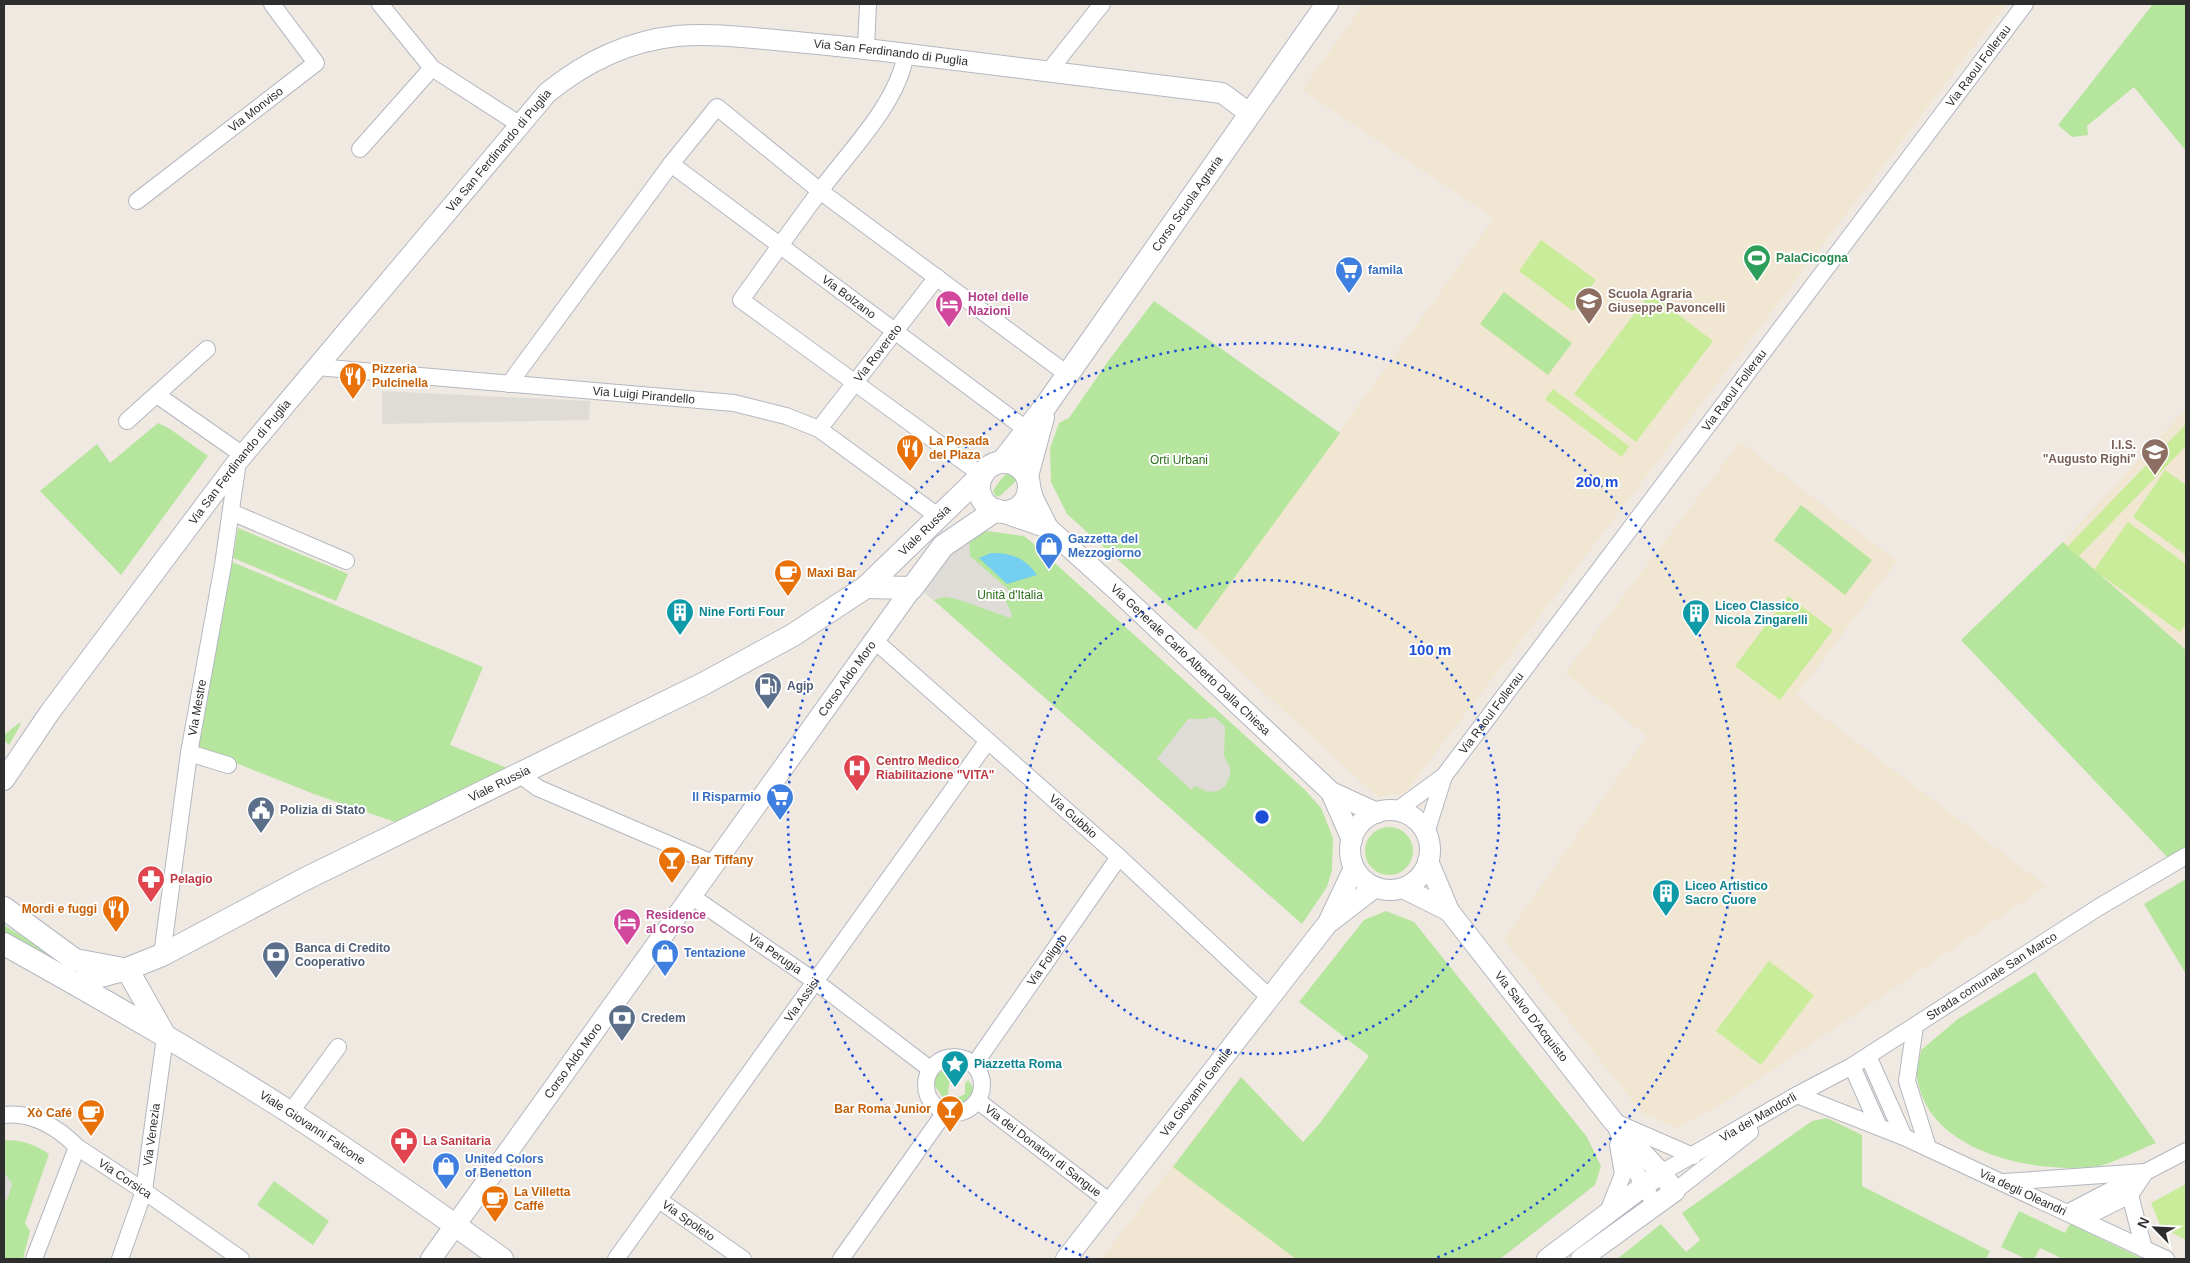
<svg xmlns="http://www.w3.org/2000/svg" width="2190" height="1263" font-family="Helvetica,sans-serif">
  <rect width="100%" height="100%" fill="#efe9e1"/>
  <path fill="#f0e6d1" d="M1364,4H2006L1405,793L1378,797L1196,630L1494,218L1302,90Z
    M2186,409V650L2063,542Z
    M1740,442L1897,561L1796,696L2046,886L1720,1105L1677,1128L1642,1113L1504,939L1647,736L1565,673Z
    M1241,1077L1416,1259H1101Z"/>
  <path fill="#b6e59e" d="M2153,4H2186V151L2134,87L2087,126L2088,135L2072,137L2058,125Z
    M1504,292L1572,343L1548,375L1480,324Z
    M1154,301L1340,433L1196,630L1067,514L1051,482L1050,448L1059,423L1069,418L1109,360Z
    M158,423L170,429L208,456L121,575L40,491L97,444L110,463Z
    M1011,472L1016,475V481L1000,496L996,497L993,491C997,485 1003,474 1011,472Z
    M1801,505L1872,560L1845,595L1774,540Z
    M238,528L348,574L336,601L233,558Z
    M987,531L1024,536L1034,544L1305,790L1321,808L1333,838L1332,870L1327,887L1302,924L922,590L969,539Z
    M2063,542L2186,650V847L2168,858L1961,640Z
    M230,561L483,667L450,745L507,768L395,822L314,794L198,748L218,616Z
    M19,723L21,724L9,745L4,740V735Z
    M1365 851a24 24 0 1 1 48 0a24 24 0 1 1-48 0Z
    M2186,879V974L2144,904Z
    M1386,911L1414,922L1587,1137L1601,1166L1595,1185L1500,1259H1296L1173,1167L1241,1077L1303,1142L1320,1123L1369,1056L1299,1002L1364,920Z
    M4,925L47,952L42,961L4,937Z
    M2035,972L2156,1143C2140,1149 2114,1163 2099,1166C2037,1175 1926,1153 1917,1076C1916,1068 1920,1058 1921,1050L1958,1019Z
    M945,1070L961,1075L958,1080L949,1083L948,1095L943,1098L935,1086V1075Z
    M968,1080L978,1094L977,1105L967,1108L953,1105L954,1099L965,1094V1084Z
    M1827,1118L1862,1135V1186L1990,1251L1986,1259H1617L1661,1224L1686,1252L1700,1240L1682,1213L1812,1121Z
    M4,1140C22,1140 34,1144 49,1154L25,1223L30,1231L23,1259H4Z
    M274,1181L329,1221L313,1245L257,1205Z
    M2019,1211L2065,1233L2070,1224L2143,1259H2063L2040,1248L2034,1259H2026L2001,1247Z"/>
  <path fill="#c9ec9a" d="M1541,240L1596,280L1573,311L1519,271Z
    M1650,293L1713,341L1636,442L1574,394Z
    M1553,389L1629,446L1622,457L1545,399Z
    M2186,424V446L2078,557L2067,547Z
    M2165,470L2186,485V555L2133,517Z
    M2128,522L2186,564V624L2180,632L2094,570Z
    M1788,596L1833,630L1780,700L1735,666Z
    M1769,961L1814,995L1761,1065L1716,1031Z
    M2186,1184V1240L2161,1227L2151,1203Z"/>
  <path fill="#dfdcd8" d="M382,391L590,401L589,420L382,424Z
    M969,539L970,556L1011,592L1005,600L1012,614L1010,618L957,599L944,597L934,600L922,590L939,566L959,546Z
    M1215,717L1225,727L1224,756L1230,768V775L1225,786L1218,791L1208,792L1195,786L1192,790L1157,759L1188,719H1202Z
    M4,1172L12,1184L8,1198L4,1202Z"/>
  <path fill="#75cff0" d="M991,553C1011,552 1025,558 1037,575L1007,584L979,558Z"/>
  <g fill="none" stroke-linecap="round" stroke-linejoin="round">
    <g stroke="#b4b7c1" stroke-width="18">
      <g id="minor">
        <path d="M380,4L432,68L519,124"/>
        <path d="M866,48L868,4"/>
        <path d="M906,53C898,104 849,151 820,191C793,227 767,264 741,300L971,467"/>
        <path d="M1049,71L1102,4"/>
        <path d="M360,149L432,68"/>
        <path id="s1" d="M671,164L1027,430"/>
        <path id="s2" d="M137,201L316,63L272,4"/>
        <path id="s3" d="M317,367L734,403L786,416L819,429L939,517"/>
        <path d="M509,384L671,164L717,107L820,191L1067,374"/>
        <path d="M157,395L243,455"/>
        <path d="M127,421L207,349"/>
        <path id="s4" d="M819,429L937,277"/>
        <path d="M231,512L346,561"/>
        <path id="s5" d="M874,640L1119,857L1269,997"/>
        <path d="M189,753L228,765"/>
        <path d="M520,775L538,788L715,864"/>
        <path id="s6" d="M1396,811L1444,776L2025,4"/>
        <path d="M1426,833L1444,776"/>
        <path id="s7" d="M691,896L816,982L930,1069"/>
        <path id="s8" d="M162,955L189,753L223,565L238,461"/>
        <path d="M1915,1026L1907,1081L1928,1148"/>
        <path d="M1868,1056L1904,1137"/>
        <circle cx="954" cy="1085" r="28"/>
        <path id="s9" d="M974,1065L1119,857"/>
        <path d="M1852,1066L1879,1127"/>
        <path id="s10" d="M1797,1095L1904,1137L2166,1259"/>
        <path id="s11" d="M978,1101L1110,1202"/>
        <path d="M290,1113L338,1047"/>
        <path id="s12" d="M4,1115C31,1111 59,1128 77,1147L144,1191L241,1259"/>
        <path d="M1615,1122L1693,1156"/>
        <path d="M1617,1130L1643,1186L1656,1205"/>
        <path id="s13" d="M1661,1173L1797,1095L1852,1066L2099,907L2186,856"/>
        <path d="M2005,1182L2145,1172"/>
        <path d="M1675,1191L1750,1132"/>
        <path d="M2130,1195L2144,1249"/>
        <path id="s14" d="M659,1200L743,1259"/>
        <path d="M1608,1212L1623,1174L1618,1145"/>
        <path d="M2067,1213L2186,1151"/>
        <path d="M2082,1219L2130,1195L2144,1174"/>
        <path d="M34,1259L77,1147"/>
        <path id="s15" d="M120,1259L144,1191L165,1037"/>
        <path id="s16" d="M616,1259L987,742"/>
        <path d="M841,1259L945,1112"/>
      </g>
    </g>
    <g stroke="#b4b7c1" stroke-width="22">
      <g id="tertiary">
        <path d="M1027,476L1033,498L1048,528"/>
        <path id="s17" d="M996,510L1048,528L1121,594L1331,792L1377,813"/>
        <path id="s18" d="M4,780L50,712L238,461L547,93C585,62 628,41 677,36C710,33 743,37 775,40C819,44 863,48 907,54C1012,67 1117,80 1222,93L1249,113"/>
        <path d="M1331,792L1352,840"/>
        <circle cx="1390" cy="850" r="40"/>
        <path id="s19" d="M1428,861L1449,911L1613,1121L1661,1173L1675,1191L1581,1259"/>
        <path d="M1403,888L1449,911"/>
        <path d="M1331,921L1375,887"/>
        <path id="s20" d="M431,1259L912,588"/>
        <path id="s21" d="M1066,1259L1328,923L1354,868"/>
        <path d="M1547,1259L1661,1173"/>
      </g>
    </g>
    <g stroke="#b4b7c1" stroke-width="24">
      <g id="secondary">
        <path id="s22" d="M1002,462L1047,404L1327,4"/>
        <circle cx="1004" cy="487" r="25"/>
        <path d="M1027,476L1043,417"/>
        <path d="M866,587L912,588L943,546L996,510"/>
        <path d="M4,908L75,960L118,968"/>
        <path id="s23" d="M4,944C101,998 197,1053 291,1113C363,1160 433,1209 502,1259"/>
        <path d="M127,969L165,1036"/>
        <path id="s24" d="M75,983L127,969L162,955L303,880L703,684L793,635L866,587L983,474"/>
      </g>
    </g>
    <use href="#minor" stroke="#fff" stroke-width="16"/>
    <use href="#tertiary" stroke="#fff" stroke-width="20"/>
    <use href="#secondary" stroke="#fff" stroke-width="22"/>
  </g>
  <g fill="none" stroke="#1d4ed8" stroke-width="2.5" stroke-dasharray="2.5 5">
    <circle cx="1262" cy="817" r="237"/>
    <path d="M1088 1258A474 474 0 1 1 1436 1258"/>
  </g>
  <defs>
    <g id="stadium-pin" transform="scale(1.4375)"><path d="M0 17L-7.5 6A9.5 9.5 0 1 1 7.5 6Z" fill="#2e9e5b" stroke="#fff"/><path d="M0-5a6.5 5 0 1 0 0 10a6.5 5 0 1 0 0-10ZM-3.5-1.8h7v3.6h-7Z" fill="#fff"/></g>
    <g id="supermarket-pin" transform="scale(1.4375)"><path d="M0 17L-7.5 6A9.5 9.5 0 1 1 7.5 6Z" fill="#3f7fe0" stroke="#fff"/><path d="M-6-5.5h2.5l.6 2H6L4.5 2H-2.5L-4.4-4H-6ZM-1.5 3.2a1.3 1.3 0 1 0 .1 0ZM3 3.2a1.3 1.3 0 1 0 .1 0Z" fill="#fff"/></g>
    <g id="school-pin" transform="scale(1.4375)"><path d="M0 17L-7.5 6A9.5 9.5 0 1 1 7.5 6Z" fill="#8d6e63" stroke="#fff"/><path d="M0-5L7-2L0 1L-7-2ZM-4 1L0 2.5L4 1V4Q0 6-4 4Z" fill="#fff"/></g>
    <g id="hotel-pin" transform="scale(1.4375)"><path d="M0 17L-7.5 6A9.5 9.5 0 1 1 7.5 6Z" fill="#d1479c" stroke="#fff"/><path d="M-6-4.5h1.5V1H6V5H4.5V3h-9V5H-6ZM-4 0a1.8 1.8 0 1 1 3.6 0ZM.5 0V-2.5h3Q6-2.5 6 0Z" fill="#fff"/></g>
    <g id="restaurant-pin" transform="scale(1.4375)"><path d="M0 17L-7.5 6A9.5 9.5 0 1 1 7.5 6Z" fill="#e8710a" stroke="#fff"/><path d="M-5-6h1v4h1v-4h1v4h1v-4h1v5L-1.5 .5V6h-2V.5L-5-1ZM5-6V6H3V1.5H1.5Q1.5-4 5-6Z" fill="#fff"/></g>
    <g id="shop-pin" transform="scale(1.4375)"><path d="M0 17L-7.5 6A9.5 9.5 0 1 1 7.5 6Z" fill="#3f7fe0" stroke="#fff"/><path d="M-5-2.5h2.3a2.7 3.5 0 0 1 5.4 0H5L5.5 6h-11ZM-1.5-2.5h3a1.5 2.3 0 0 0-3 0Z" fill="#fff"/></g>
    <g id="cafe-pin" transform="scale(1.4375)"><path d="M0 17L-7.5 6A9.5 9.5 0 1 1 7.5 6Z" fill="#e8710a" stroke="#fff"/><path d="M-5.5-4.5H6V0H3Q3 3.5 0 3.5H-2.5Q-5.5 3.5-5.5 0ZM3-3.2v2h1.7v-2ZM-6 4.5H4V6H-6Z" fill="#fff"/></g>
    <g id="building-pin" transform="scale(1.4375)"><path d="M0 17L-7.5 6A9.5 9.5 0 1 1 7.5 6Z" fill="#0f9aa8" stroke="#fff"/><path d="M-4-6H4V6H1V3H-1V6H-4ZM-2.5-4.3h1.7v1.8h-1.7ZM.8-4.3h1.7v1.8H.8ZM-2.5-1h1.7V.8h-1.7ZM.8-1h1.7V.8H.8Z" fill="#fff"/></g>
    <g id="fuel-pin" transform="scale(1.4375)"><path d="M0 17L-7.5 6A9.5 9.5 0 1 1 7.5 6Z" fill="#5c6f8a" stroke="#fff"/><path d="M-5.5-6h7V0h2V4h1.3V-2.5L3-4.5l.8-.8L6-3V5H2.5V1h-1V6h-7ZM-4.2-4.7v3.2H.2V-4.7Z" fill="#fff"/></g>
    <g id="hospital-pin" transform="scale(1.4375)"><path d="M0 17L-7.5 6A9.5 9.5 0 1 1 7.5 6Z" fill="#e0444e" stroke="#fff"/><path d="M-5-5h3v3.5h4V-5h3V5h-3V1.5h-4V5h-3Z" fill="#fff"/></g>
    <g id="civic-pin" transform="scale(1.4375)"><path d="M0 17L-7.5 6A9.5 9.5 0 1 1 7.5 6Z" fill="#5c6f8a" stroke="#fff"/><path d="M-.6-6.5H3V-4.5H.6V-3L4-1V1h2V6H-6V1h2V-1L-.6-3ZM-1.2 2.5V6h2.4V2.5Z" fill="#fff"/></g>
    <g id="bar-pin" transform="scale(1.4375)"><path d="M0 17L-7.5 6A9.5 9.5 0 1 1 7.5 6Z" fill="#e8710a" stroke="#fff"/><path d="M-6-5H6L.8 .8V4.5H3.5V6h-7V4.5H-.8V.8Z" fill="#fff"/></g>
    <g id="pharmacy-pin" transform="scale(1.4375)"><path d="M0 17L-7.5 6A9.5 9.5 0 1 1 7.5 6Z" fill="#e0444e" stroke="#fff"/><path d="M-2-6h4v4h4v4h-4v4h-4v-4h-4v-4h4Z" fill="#fff"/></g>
    <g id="bank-pin" transform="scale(1.4375)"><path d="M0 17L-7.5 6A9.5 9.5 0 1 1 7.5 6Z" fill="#5c6f8a" stroke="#fff"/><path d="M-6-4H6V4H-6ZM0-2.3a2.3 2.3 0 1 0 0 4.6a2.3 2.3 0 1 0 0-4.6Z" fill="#fff"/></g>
    <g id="sight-pin" transform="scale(1.4375)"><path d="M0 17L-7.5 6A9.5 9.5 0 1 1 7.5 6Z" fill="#0f9aa8" stroke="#fff"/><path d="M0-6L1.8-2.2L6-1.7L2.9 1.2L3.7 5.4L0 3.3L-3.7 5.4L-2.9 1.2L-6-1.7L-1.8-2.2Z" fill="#fff"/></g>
  </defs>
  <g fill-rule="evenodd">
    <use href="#stadium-pin" x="1757" y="258"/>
    <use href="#supermarket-pin" x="1349" y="270"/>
    <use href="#school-pin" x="1589" y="301"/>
    <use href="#hotel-pin" x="949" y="304"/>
    <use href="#restaurant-pin" x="353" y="376"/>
    <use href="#restaurant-pin" x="910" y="448"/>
    <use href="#school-pin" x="2155" y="452"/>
    <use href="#shop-pin" x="1049" y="546"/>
    <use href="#cafe-pin" x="788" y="573"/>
    <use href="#building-pin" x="680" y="612"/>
    <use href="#building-pin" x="1696" y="613"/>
    <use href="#fuel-pin" x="768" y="686"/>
    <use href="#hospital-pin" x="857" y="768"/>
    <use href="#supermarket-pin" x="780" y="797"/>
    <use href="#civic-pin" x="261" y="810"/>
    <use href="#bar-pin" x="672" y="860"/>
    <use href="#pharmacy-pin" x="151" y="879"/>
    <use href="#building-pin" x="1666" y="893"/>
    <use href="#restaurant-pin" x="116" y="909"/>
    <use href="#hotel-pin" x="627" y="922"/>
    <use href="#shop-pin" x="665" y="953"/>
    <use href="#bank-pin" x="276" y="955"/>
    <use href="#bank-pin" x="622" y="1018"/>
    <use href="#sight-pin" x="955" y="1064"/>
    <use href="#bar-pin" x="950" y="1109"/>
    <use href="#cafe-pin" x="91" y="1113"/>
    <use href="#pharmacy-pin" x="404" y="1141"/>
    <use href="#shop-pin" x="446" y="1166"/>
    <use href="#cafe-pin" x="495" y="1199"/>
  </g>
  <g text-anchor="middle" stroke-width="4" stroke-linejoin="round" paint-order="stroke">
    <g font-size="12" fill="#2e2e2e" stroke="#fff">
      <text dy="4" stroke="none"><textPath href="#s18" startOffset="1235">Via San Ferdinando di Puglia</textPath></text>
      <text dy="4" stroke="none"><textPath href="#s6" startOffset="948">Via Raoul Follerau</textPath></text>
      <text dy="4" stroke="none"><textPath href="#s2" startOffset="150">Via Monviso</textPath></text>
      <text dy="4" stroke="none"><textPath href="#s18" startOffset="801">Via San Ferdinando di Puglia</textPath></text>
      <text dy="4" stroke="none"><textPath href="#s22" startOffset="318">Corso Scuola Agraria</textPath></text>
      <text dy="4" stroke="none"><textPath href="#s1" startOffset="222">Via Bolzano</textPath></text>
      <text dy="4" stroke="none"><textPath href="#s4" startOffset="96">Via Rovereto</textPath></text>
      <text dy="4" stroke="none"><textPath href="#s6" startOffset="542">Via Raoul Follerau</textPath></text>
      <text dy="4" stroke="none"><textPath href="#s3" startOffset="328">Via Luigi Pirandello</textPath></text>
      <text dy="4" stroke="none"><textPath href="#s18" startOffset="396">Via San Ferdinando di Puglia</textPath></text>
      <text dy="4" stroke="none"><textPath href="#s24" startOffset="968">Viale Russia</textPath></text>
      <text dy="4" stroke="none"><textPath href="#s17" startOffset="249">Via Generale Carlo Alberto Dalla Chiesa</textPath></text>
      <text dy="4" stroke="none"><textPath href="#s20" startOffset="714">Corso Aldo Moro</textPath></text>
      <text dy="4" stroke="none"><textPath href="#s8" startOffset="250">Via Mestre</textPath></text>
      <text dy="4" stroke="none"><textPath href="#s6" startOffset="138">Via Raoul Follerau</textPath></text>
      <text dy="4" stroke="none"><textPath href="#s24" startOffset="470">Viale Russia</textPath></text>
      <text dy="4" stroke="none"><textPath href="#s5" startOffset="266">Via Gubbio</textPath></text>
      <text dy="4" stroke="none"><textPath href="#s7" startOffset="102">Via Perugia</textPath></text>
      <text dy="4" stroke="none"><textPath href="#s9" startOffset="128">Via Foligno</textPath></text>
      <text dy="4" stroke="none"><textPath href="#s13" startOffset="385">Strada comunale San Marco</textPath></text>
      <text dy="4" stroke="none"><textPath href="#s16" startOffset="319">Via Assisi</textPath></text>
      <text dy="4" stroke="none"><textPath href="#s19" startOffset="188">Via Salvo D'Acquisto</textPath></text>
      <text dy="4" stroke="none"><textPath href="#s20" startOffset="244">Corso Aldo Moro</textPath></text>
      <text dy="4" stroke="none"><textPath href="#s21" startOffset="212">Via Giovanni Gentile</textPath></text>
      <text dy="4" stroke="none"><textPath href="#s13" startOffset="112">Via dei Mandorli</textPath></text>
      <text dy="4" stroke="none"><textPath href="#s23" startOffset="359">Viale Giovanni Falcone</textPath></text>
      <text dy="4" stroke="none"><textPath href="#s15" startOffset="129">Via Venezia</textPath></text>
      <text dy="4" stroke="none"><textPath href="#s11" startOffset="82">Via dei Donatori di Sangue</textPath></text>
      <text dy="4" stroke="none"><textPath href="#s12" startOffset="140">Via Corsica</textPath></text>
      <text dy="4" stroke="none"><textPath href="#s10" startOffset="246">Via degli Oleandri</textPath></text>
      <text dy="4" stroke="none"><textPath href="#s14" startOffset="36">Via Spoleto</textPath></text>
    </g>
    <g font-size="12" font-weight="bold" fill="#27864d" stroke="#fff" text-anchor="start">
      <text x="1776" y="262">PalaCicogna</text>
    </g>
    <g font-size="12" font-weight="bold" fill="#366cbe" stroke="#fff" text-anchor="start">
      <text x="1368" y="274">famila</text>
      <text x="1068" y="543">Gazzetta del<tspan x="1068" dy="14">Mezzogiorno</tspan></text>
      <text x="761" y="801" text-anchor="end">Il Risparmio</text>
      <text x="684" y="957">Tentazione</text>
      <text x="465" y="1163">United Colors<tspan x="465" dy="14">of Benetton</tspan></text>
    </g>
    <g font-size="12" font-weight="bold" fill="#785e54" stroke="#fff" text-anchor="start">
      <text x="1608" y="298">Scuola Agraria<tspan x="1608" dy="14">Giuseppe Pavoncelli</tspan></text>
      <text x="2136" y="449" text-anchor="end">I.I.S.<tspan x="2136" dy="14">"Augusto Righi"</tspan></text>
    </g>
    <g font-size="12" font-weight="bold" fill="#b23c85" stroke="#fff" text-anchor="start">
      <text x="968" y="301">Hotel delle<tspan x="968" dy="14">Nazioni</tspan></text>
      <text x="646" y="919">Residence<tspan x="646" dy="14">al Corso</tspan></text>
    </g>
    <g font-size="12" font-weight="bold" fill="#c56008" stroke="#fff" text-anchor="start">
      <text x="372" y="373">Pizzeria<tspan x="372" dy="14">Pulcinella</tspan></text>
      <text x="929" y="445">La Posada<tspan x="929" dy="14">del Plaza</tspan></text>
      <text x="807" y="577">Maxi Bar</text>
      <text x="691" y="864">Bar Tiffany</text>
      <text x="97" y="913" text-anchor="end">Mordi e fuggi</text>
      <text x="931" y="1113" text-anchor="end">Bar Roma Junior</text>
      <text x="72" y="1117" text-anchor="end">Xò Café</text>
      <text x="514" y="1196">La Villetta<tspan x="514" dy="14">Caffé</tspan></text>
    </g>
    <g font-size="12" fill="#2c6e1b" stroke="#fff">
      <text x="1179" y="464">Orti Urbani</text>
      <text x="1010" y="599">Unità d'Italia</text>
    </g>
    <g font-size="12" font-weight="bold" fill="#0d838f" stroke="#fff" text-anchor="start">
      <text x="1715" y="610">Liceo Classico<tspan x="1715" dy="14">Nicola Zingarelli</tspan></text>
      <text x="699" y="616">Nine Forti Four</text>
      <text x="1685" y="890">Liceo Artistico<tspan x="1685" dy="14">Sacro Cuore</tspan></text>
      <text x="974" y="1068">Piazzetta Roma</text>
    </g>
    <g font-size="12" font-weight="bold" fill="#4e5e75" stroke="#fff" text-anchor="start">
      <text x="787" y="690">Agip</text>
      <text x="280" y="814">Polizia di Stato</text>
      <text x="295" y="952">Banca di Credito<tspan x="295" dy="14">Cooperativo</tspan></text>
      <text x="641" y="1022">Credem</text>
    </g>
    <g font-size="12" font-weight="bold" fill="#be3a42" stroke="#fff" text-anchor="start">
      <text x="876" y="765">Centro Medico<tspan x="876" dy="14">Riabilitazione "VITA"</tspan></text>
      <text x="170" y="883">Pelagio</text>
      <text x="423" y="1145">La Sanitaria</text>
    </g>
  </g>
  <circle cx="1262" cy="817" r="8" fill="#1d4ed8" stroke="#fff" stroke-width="2.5"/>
  <g font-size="15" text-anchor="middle" font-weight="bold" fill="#1d4ed8" stroke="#fff" stroke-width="4" stroke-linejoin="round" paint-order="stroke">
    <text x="1597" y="487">200 m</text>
    <text x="1430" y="655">100 m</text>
  </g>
  <rect width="2190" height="1263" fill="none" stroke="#2e2e2e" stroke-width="10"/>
  <g transform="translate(2155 1228) rotate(294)" stroke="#ffffff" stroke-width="4" paint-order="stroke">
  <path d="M0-4L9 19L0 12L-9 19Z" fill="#2e2e2e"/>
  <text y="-8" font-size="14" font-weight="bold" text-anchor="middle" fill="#2e2e2e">N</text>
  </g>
</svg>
